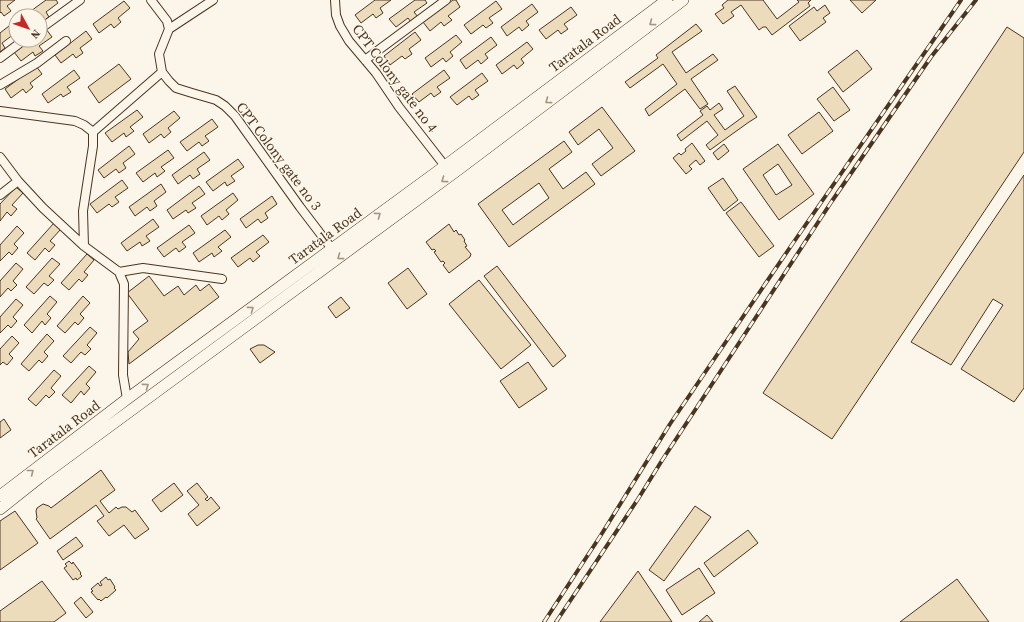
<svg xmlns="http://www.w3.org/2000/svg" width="1024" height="622" font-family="'Source Serif 4',serif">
  <rect width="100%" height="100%" fill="#fbf6e9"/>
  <path fill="#ecdcbc" stroke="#4a3520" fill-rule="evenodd" d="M0,0H15L7,6L11,11L4,16L1,12L0,13Z
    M46,0H56L58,3L46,12L49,17L42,22L40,20V16H24Z
    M375,0H391L380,8L383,13L376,18L373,14L361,23L355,15Z
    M415,0H425L427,3L414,12L418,17L411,22L408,18L396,27L389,19Z
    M453,0H456L460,7L448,16L452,20L444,26L441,22L430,31L423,22Z
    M728,0H763L777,19L799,2L797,0H811L808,3L810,6L772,35L766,27H763L759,30L741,5L731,12L734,16L723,24L715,14L724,8L722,5Z
    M850,0H876L862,13Z
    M124,1L130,8L118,18L121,22L114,28L111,24L99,33L93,24Z
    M496,1L502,9L489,18L493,23L486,28L483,25L471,34L464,25Z
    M532,4L538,12L526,21L529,25L522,31L519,27L507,36L501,27Z
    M825,5L830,13L823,18L826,22L800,41L789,26L814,7L817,11Z
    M571,7L577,15L564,24L568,29L561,34L558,30L546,39L539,30Z
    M696,24L702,31L672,52L686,73L713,54L718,60L691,79L708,104L700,109L685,89L649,116L645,109L677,84L663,64L630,88L625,82L658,58L656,55Z
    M9,26L14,34L2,43L5,48L0,52V33Z
    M1007,27L1024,38V152L832,439L763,393Z
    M46,29L52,37L39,46L43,51L35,56L33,52L21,61L14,52L31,40H40V33Z
    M86,31L92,39L80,48L83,53L76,58L73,54L61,63L55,55Z
    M415,32L421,40L409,49L412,54L405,59L402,56L390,65L384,56Z
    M456,35L462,42L450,52L453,56L446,62L443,58L431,67L425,58Z
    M491,37L497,45L485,54L488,58L481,64L478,60L466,69L460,60Z
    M527,42L533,49L521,59L524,63L517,69L514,65L502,74L496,65Z
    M857,50L872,69L843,92L828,72Z
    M119,64L131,79L99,103L88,87Z
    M36,66L42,74L30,83L33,87L26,93L23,89L11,98L5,89Z
    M74,70L80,78L67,87L71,92L63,97L61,94L48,103L42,94Z
    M444,70L450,78L437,87L441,92L434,97L431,93L419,102L412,94Z
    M482,73L488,81L475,90L479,95L472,100L469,96L457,105L450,97Z
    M735,86L757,117L749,122L710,150L706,145L718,135L707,121L681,141L677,135L703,115L700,111L707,106L710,110L719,103L723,109L714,115L725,130L744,116L727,91Z
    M833,87L850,110L834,121L817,99Z
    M602,107L635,151L601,176L592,164L613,148L599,129L578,145L569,132Z
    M137,110L143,117L130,127L134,131L126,137L124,133L112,142L105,133Z
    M174,111L180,118L168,128L171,132L164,138L161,134L149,143L143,134Z
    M819,112L833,131L802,154L788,135Z
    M212,119L218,127L205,136L209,141L202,146L199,142L187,151L180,142Z
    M564,141L572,152L549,169L563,189L586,172L595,184L509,247L478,204ZM539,183L549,198L513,225L502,210Z
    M692,143L705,161L700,165L696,160L689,166L692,169L686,174L673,158L679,153L681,155L686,151L685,149Z
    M724,144L729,151L718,160L713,153Z
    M778,144L814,194L779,220L743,169ZM778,164L792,185L776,195L763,175Z
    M129,146L135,154L123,163L126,168L119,173L116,169L104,178L98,170Z
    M168,150L174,158L161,167L165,171L157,177L155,173L143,182L136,173Z
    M204,152L210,160L197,169L200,174L193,179L190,175L178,184L172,175Z
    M238,159L244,167L231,176L235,181L227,186L225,182L213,191L206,182Z
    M1024,175V388L1014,402L961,369L1003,305L993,299L951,365L911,342Z
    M723,178L738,200L724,211L708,188Z
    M122,180L128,188L115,197L119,202L112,207L109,204L97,213L90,204Z
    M161,184L166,192L154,201L157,206L150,211L147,207L135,216L129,207Z
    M199,186L205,194L192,203L196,208L188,213L186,210L173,219L167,210Z
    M16,187L23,193L12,205L17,209L11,216L7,212L0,221V204Z
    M233,193L238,200L226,210L229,214L222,220L219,216L207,225L201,216Z
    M272,196L277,204L265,213L268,218L261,223L258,219L246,228L240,219Z
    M741,202L774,246L759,257L726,213Z
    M153,219L159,227L146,236L150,241L142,246L140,242L127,251L121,243Z
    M54,223L61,229L50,241L55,245L49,252L45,248L35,260L27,253Z
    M449,224L454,232L456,230L459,235L461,234L465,240L464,241L467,246L465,247L471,254L470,257L449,273L443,265L445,263L443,261L441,262L434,252L436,251L434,249L432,250L426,242Z
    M189,225L195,233L182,242L186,247L179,252L176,248L164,257L157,248Z
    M17,226L24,233L14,244L18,248L12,255L9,252L0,261V245Z
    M225,230L231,237L218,247L222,251L214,257L212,253L199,262L193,253Z
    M263,235L269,242L256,252L260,256L253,262L250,258L238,267L231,258Z
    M87,254L94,260L84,272L88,275L82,282L79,279L69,290L61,283Z
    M52,258L60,264L49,276L54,280L48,286L44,283L34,294L26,287Z
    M16,263L23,269L13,281L17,285L11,291L8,288L0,297V281Z
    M497,266L566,356L553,367L484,276Z
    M408,268L427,294L407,309L388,283Z
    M149,276L164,296L178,286L184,295L196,285L200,291L209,284L219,297L129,364L128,352L139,339L133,332L148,321L127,293Z
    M479,280L531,345L501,369L449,304Z
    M50,296L57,302L47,314L51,318L45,325L42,321L32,333L24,325Z
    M83,296L90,303L80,314L84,318L78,325L75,322L65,333L57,326Z
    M341,297L350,308L336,318L328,307Z
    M16,299L23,305L13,317L17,321L11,328L8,325L0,333V317Z
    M90,327L97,333L87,345L91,349L85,355L81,352L71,363L63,356Z
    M47,334L54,341L44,352L48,356L42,363L39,360L29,371L21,364Z
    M12,336L19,343L9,354L13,358L7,365L3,362L0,365V349Z
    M258,345H264L275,352L260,363L250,349Z
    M528,362L547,389L519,408L500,381Z
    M89,366L96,372L86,384L90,388L84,395L81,391L71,403L62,395Z
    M54,370L61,376L51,388L55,392L49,398L46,395L36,406L28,399Z
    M4,419L11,430L0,438V422Z
    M101,470L115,490L100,501L109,513L116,507L118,509L122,507H126L132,512L135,510L149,529L135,539L124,525L109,536L97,521L104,516L96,505L50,539L36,519L37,518L36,511L37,508L43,504L49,506L51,508Z
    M174,483L183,495L161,512L152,500Z
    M197,483L208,497L205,499L207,501L211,497L220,508L197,526L188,514L199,505L187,491Z
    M695,506L711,517L664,581L649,570Z
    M15,511L38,543L0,570V521Z
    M748,530L758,543L714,577L704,563Z
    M76,537L83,546L63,560L57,551Z
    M69,561L72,564L73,562L81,573L80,574L82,576L77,580L76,578L73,580L64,568L67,566L65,564Z
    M699,568L715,593L682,615L666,590Z
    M638,571L672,622H600Z
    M106,577L108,580L110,579L115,587L114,588L116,590L107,598L106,597L101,601L99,599L98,600L91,592L93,591L91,589L98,583L100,586L102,585L100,582Z
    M957,579L989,622H900Z
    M42,581L66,613L54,622H0V611Z
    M81,597L93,612L86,618L74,603Z
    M707,615L713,622H699Z"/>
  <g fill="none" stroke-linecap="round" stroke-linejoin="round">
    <g stroke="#4a3520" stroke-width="10">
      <path id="street" d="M151,0L167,21L169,29L159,54L162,72L169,81L176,88L192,93L216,100L225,106L235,116L300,207L332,249
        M335,0L336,15L340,26L349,41L376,73L399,107L445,166
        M40,29L80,0
        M169,29L213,0
        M0,58L24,40
        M365,60L446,0
        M0,85L37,63L66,41
        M0,111L75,121L84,125L93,132V146L83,211L84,246
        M93,132L162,72
        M0,157L18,181L43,208L84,246L119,272L124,284L123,375L127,399
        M0,195L18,181
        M119,272L143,268L222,279"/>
    </g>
    <g stroke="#4a3520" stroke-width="12">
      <path id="secondary" d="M0,496L127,399L445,166L667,0
        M0,509L39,478L459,169L683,0"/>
    </g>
    <use href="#street" stroke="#fbf6e9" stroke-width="8"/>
    <use href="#secondary" stroke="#fbf6e9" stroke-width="11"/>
    <g stroke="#4a3520" stroke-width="4">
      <path id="rail" d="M544,622L601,535L670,424L791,246L961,0
        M556,622L638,499L661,462L832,201L931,57L976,0"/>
    </g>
    <use href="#rail" stroke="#fbf6e9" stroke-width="2.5" stroke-dasharray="8" stroke-linecap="butt"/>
  </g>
  <defs><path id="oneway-chevron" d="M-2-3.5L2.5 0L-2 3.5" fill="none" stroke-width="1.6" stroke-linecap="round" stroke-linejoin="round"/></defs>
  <g stroke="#a29684">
    <use href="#oneway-chevron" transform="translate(652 23) rotate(143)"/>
    <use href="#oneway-chevron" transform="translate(548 101) rotate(143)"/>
    <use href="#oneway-chevron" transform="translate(444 180) rotate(144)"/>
    <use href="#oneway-chevron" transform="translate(378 215) rotate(-36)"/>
    <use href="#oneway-chevron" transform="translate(340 257) rotate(144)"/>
    <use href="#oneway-chevron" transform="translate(251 309) rotate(-36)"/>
    <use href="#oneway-chevron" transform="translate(146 386) rotate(-36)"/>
    <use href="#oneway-chevron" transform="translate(31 472) rotate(-38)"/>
  </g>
  <g text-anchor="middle" stroke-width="3" stroke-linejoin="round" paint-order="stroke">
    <g font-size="14" fill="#4a3520" stroke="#fbf6e9">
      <text transform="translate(585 43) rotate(-37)" y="5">Taratala Road</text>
      <text transform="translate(395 78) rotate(53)" y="5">CPT Colony gate no 4</text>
      <text transform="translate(279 156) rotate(53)" y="5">CPT Colony gate no 3</text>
      <text transform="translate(325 236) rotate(-36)" y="5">Taratala Road</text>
      <text transform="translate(64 429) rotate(-37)" y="5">Taratala Road</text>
    </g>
  </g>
  <g transform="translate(28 28) rotate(130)"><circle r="19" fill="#fbf6e9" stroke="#b4a999"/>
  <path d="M0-3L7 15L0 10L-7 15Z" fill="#c62828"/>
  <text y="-6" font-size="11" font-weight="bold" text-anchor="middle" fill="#4a3520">N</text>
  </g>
</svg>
